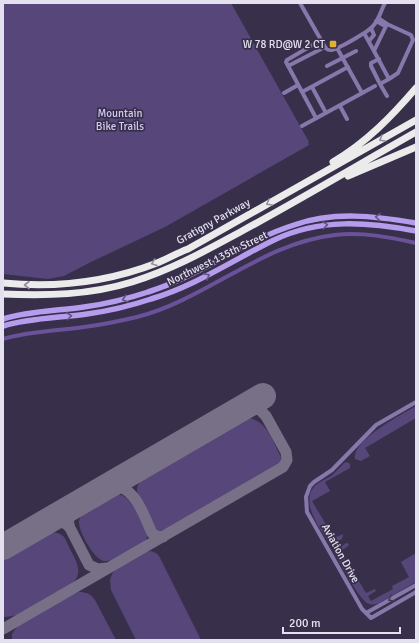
<svg xmlns="http://www.w3.org/2000/svg" width="419" height="643" font-family="Signika,sans-serif">
  <rect width="100%" height="100%" fill="#38304a"/>
  <path fill="#56467a" d="M3,3H231L309,142L308,143L309,145L165,227L91,262L64,276L48,279L3,274Z
    M416,406V418L365,448L370,456L361,461L355,459C351,441 402,414 416,406Z
    M248,418C266,420 273,441 280,455L281,458L280,463L166,530C164,530 161,531 159,531C152,529 137,496 137,489C138,483 141,479 145,475L242,419Z
    M347,462L350,464V468L325,482L330,491L312,501L334,538L343,534L342,539L330,545C321,529 297,500 317,484C321,481 326,479 331,476C336,472 340,467 344,463Z
    M118,494C134,498 140,519 147,533V538C144,545 133,549 127,552C120,556 113,562 104,561C94,559 78,531 79,521C81,509 107,494 118,494Z
    M51,532C55,532 59,533 63,536C66,539 68,545 70,549C76,561 84,573 72,583L19,615L5,617L3,616V557L45,533Z
    M346,543L349,544L348,546L341,551L366,593L375,589L376,591L368,596L371,601L393,589L392,586L409,577L401,562L416,553V582L379,603C375,605 371,605 367,603C356,595 341,564 334,552Z
    M151,551L156,553L159,556L201,640H136L111,590L110,580L113,572L117,568L145,552Z
    M79,592C86,592 91,594 95,600L116,640H12V634L19,624L72,594Z"/>
  <g fill="none" stroke-linecap="round" stroke-linejoin="round">
    <path stroke="#695299" stroke-width="4" d="M3,339C30,331 56,331 84,327C101,325 120,321 137,317C207,299 262,243 335,235C363,232 389,237 416,243"/>
    <path stroke="#787087" stroke-width="11" d="M108,486C135,483 143,514 152,533L156,536L163,537
      M47,521C56,519 64,520 70,528L89,565L98,569L107,568
      M70,528C66,518 70,511 77,504
      M3,629L283,467L287,460L286,452L266,416L260,410L250,404"/>
    <path stroke="#787087" stroke-width="26" d="M3,547L263,396"/>
    <path stroke="#8778ab" stroke-width="4" d="M300,3L325,47C327,49 326,50 330,50C336,51 369,31 373,26C379,20 381,10 385,3
      M376,21L385,26L387,24L378,18
      M387,24L411,35L413,40L398,73L389,79L374,51Z
      M364,33L374,51
      M369,41L374,35L371,28
      M337,48L362,93
      M379,59L371,63V66L380,84L389,79
      M288,66L325,47
      M327,66L356,51
      M380,84L387,96
      M312,87L326,113
      M302,92L348,67
      M284,93L298,85
      M340,106L347,119
      M316,118L286,62L287,60L321,40
      M302,126L375,86
      M416,402L376,425L332,470L314,482L310,486L306,497L307,512L362,609L371,618L416,592
      M366,613L416,585"/>
    <path stroke="#b59ced" stroke-width="5.5" d="M3,319C29,311 57,311 84,307C106,304 127,299 148,292C200,276 243,241 294,225C334,211 375,216 416,223
      M3,326C30,318 59,318 87,314C109,311 130,306 151,299C195,286 233,260 274,240C320,218 367,222 416,231"/>
    <path stroke="#ebebeb" stroke-width="7" d="M333,162C366,143 392,116 416,88
      M348,176L416,147
      M3,283C55,288 108,282 157,263C167,259 177,253 188,249L416,120
      M3,294C46,296 90,295 132,282C173,269 205,251 242,231C301,199 358,165 416,132"/>
  </g>
  <defs><path id="oneway-chevron" d="M-2-3.5L2.5 0L-2 3.5" fill="none" stroke-width="1.6" stroke-linecap="round" stroke-linejoin="round"/></defs>
  <g stroke="#928e9a">
    <use href="#oneway-chevron" transform="translate(382 139) rotate(150)"/>
    <use href="#oneway-chevron" transform="translate(269 203) rotate(150)"/>
    <use href="#oneway-chevron" transform="translate(154 263) rotate(160)"/>
    <use href="#oneway-chevron" transform="translate(27 285) rotate(-180)"/>
  </g>
  <g stroke="#645683">
    <use href="#oneway-chevron" transform="translate(378 217) rotate(-175)"/>
    <use href="#oneway-chevron" transform="translate(325 225) rotate(-8)"/>
    <use href="#oneway-chevron" transform="translate(207 276) rotate(-28)"/>
    <use href="#oneway-chevron" transform="translate(125 299) rotate(165)"/>
    <use href="#oneway-chevron" transform="translate(69 316) rotate(-7)"/>
  </g>
  <use stroke="#443b59" href="#oneway-chevron" transform="translate(391 599) rotate(151)"/>
  <rect fill="#dfb033" stroke="#38304a" stroke-width="1.5" x="329" y="40" width="8" height="8" rx="2"/>
  <g text-anchor="middle" stroke-width="3.5" stroke-linejoin="round" paint-order="stroke">
    <g font-size="11" fill="#e4e0f0" stroke="#38304a" text-anchor="end">
      <text x="325" y="48">W 78 RD@W 2 CT</text>
    </g>
    <g font-size="11" fill="#d5caf3" stroke="#38304a">
      <text x="120" y="117">Mountain<tspan x="120" dy="13">Bike Trails</tspan></text>
    </g>
    <g font-size="11" fill="#e4e0f0" stroke="#38304a">
      <text transform="translate(213 221) rotate(-29)" y="4">Gratigny Parkway</text>
      <text transform="translate(217 258) rotate(-26)" y="4">Northwest 135th Street</text>
      <text transform="translate(341 553) rotate(61)" y="4">Aviation Drive</text>
    </g>
  </g>
  <rect width="419" height="643" fill="none" stroke="#e4e0f0" stroke-width="8"/>
  <path d="M283 627v6h117v-6" fill="none" stroke="#e4e0f0" stroke-width="2"/>
  <text x="289" y="627" font-size="12" fill="#e4e0f0" stroke="#38304a" stroke-width="3" paint-order="stroke">200 m</text>
</svg>
